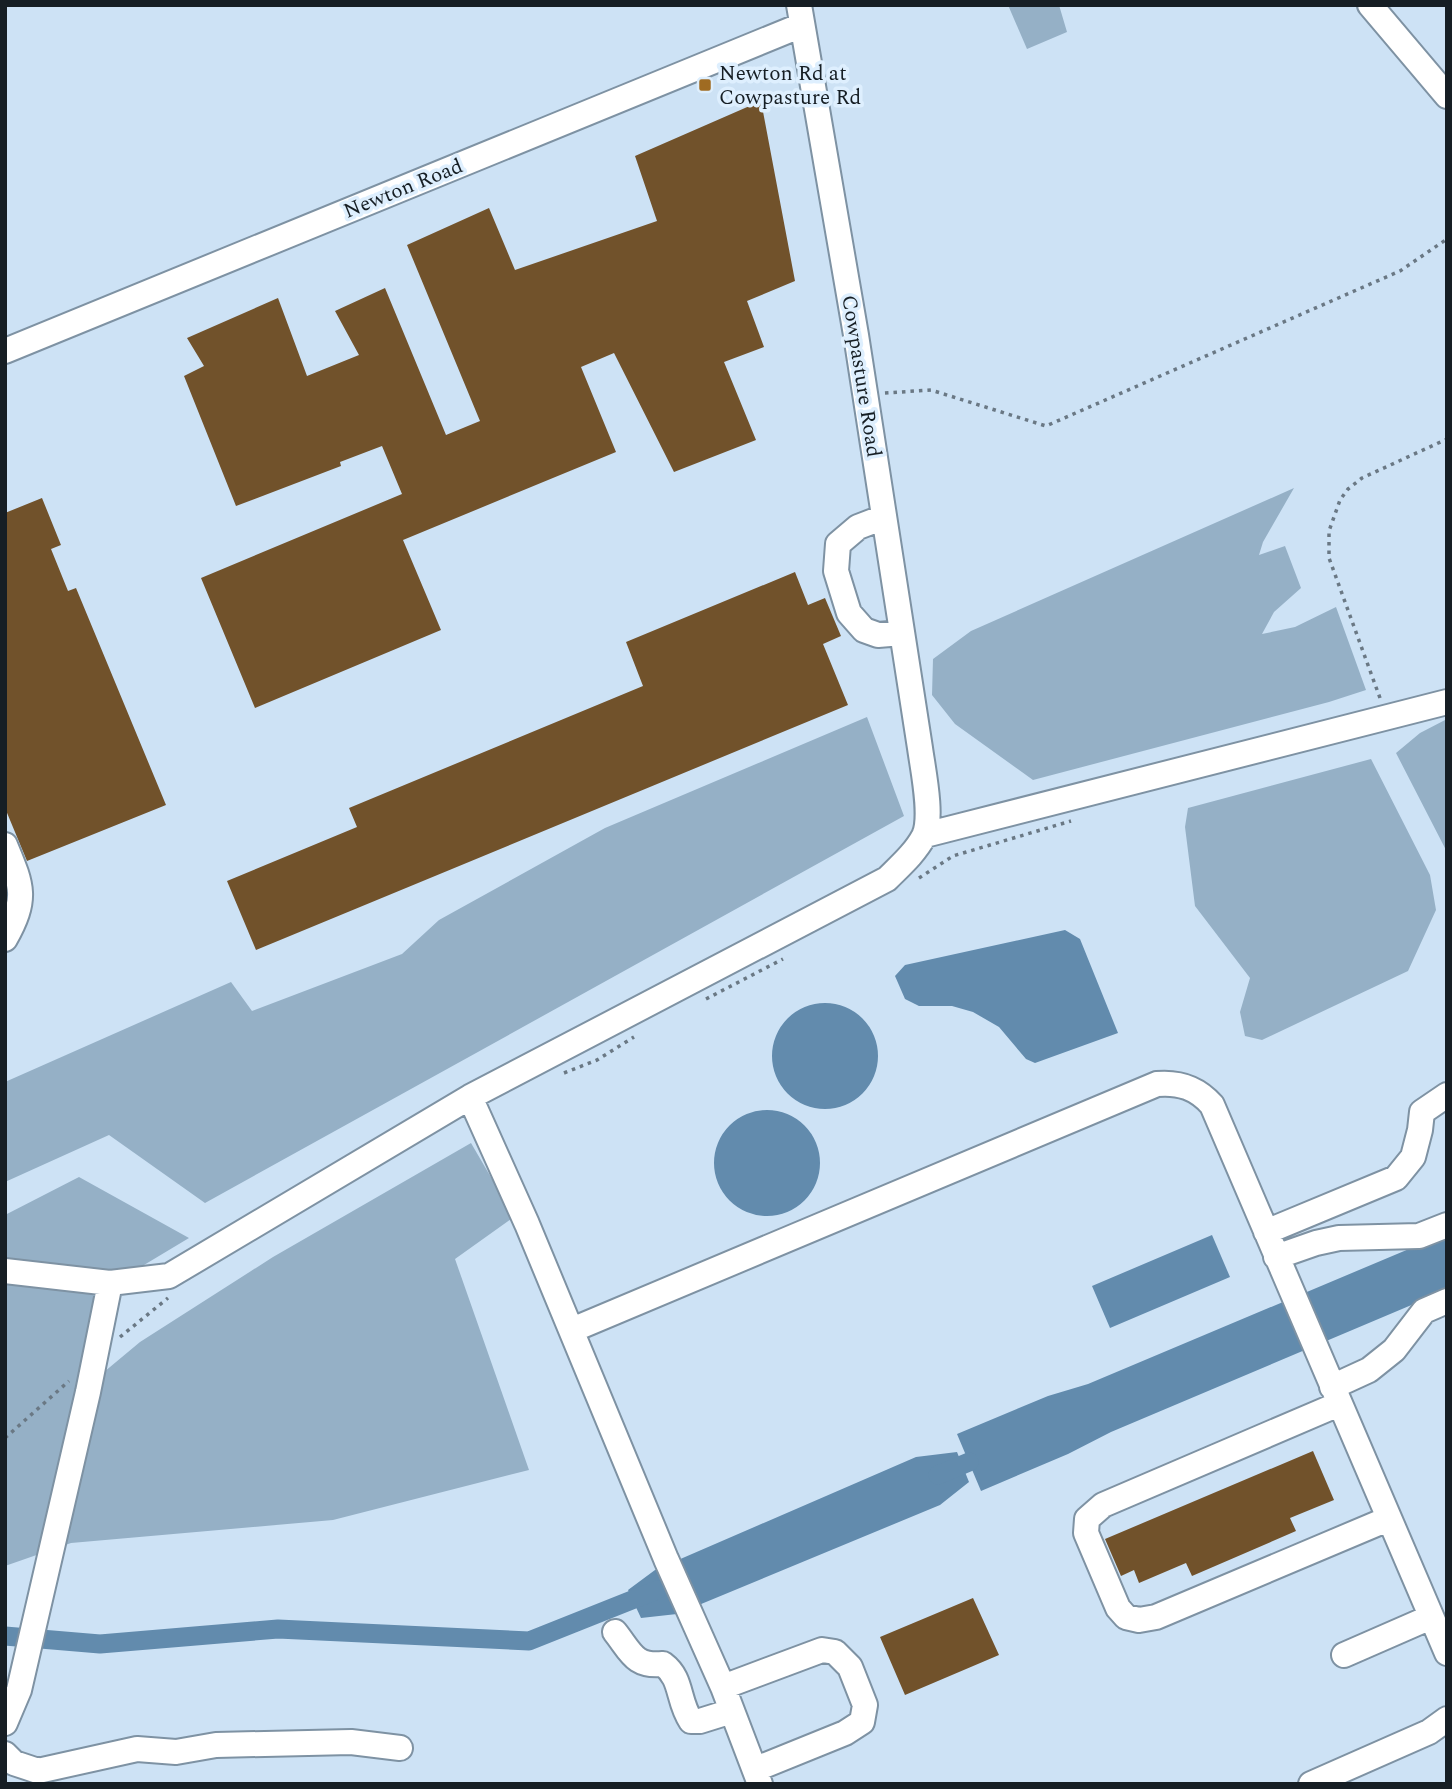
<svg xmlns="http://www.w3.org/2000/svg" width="1452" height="1789" font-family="Spectral,serif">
  <rect width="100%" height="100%" fill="#cde2f5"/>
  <path fill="#95b0c6" d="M1008,5H1059L1067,32L1027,49Z
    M1294,488L1263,542L1259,555L1285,546L1301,588L1274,612L1262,634L1295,627L1336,607L1366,690L1329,702L1033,780L955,724L932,695L933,659L971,631Z
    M867,717L904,816L205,1203L109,1135L5,1182V1082L231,982L252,1011L402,954L439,920L605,828Z
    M1447,719V852L1396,753L1420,733Z
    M1371,759L1430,875L1436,910L1408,971L1262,1040L1245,1036L1240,1012L1250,978L1195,906L1185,827L1188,808Z
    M471,1143L514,1217L455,1259L529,1470L333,1520L71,1543L5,1566V1215L79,1177L189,1238L99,1292L80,1392L140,1342L273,1257Z"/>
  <path fill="#628bad" d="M1065,930L1080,939L1118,1033L1035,1063L1026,1059L999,1027L973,1012L952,1006H919L905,999L895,976L905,965Z
    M772 1056a53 53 0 1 1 106 0a53 53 0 1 1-106 0Z
    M714 1163a53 53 0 1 1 106 0a53 53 0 1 1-106 0Z
    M1447,1233V1290L1111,1432L1068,1454L981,1491L957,1434L1048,1396L1088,1384Z
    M1212,1235L1230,1277L1110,1328L1092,1286Z
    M957,1452L969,1482L940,1505L677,1614L641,1618L628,1590L655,1570L916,1457Z"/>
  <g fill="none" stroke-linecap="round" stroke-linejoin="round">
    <path stroke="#628bad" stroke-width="19" d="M938,1475L969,1462
      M5,1636L100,1644L278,1629L529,1641L657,1590"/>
  </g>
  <path fill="#71522b" d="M761,101L795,281L747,301L764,347L724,362L756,440L674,472L614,353L581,367L616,452L403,540L441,630L255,708L201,578L402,494L382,446L340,462L341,466L236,506L184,376L204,366L187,338L278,298L307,376L359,355L335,311L385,288L446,435L480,421L407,245L489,208L515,270L657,221L635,156Z
    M42,498L61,545L51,549L68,591L76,588L166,805L27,861L5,808V513Z
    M795,572L808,605L825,598L841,636L823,644L848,705L256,950L227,881L357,827L349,808L643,686L626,642Z
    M1313,1451L1334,1500L1290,1518L1296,1531L1192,1576L1186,1563L1139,1583L1134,1570L1121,1576L1105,1539Z
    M973,1598L999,1655L905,1695L880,1637Z"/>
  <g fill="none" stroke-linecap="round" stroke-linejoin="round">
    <g stroke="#7e92a3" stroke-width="28">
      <path id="minor" d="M1370,5L1447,96
        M5,351L802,25
        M884,517L858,527L838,544L836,571L849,613L864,630L878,635L902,633
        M925,835L1447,702
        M5,845C22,886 28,898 5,939
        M470,1097L527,1224L666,1559L723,1687L760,1784
        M1266,1232L1396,1178L1413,1157L1420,1130L1422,1112L1447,1095
        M1276,1257L1316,1243L1339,1238L1419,1236L1447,1225
        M5,1271L110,1283L169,1276L470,1097L887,879C900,866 915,853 924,836C933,817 923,770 920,748L856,335L799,5
        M572,1330L1157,1084C1180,1082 1197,1088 1212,1105L1447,1653
        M1332,1387L1369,1370L1394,1350L1424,1311L1447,1301
        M1339,1404L1103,1505L1087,1519L1086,1533L1118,1608L1126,1617L1139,1620L1156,1617L1388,1519
        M615,1632C631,1652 634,1667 663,1664C683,1679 677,1700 691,1721H700L732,1711
        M1344,1655L1431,1617
        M723,1687L822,1650L835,1652L850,1667L865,1705L862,1722L845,1733L756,1769
        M5,1723L19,1690L88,1392L110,1283
        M5,1754L14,1763L38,1771L137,1749L176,1752L216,1745L351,1742L400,1748
        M1311,1784L1429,1732L1447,1719"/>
    </g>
    <path stroke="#6a7884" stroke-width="3.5" stroke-dasharray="3.5 5" stroke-linecap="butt" d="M885,393L931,390L1046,426L1400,271L1447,239
      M1380,698L1329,558V531L1340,500L1348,489L1362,478L1447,439
      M919,878L953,856L1071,821
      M706,999L783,959
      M564,1073L597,1060L634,1037
      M120,1337L168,1298
      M5,1438L69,1381"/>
    <use href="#minor" stroke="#fff" stroke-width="24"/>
  </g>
  <rect fill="#9f6b22" stroke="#deeffe" stroke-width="2.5" x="698" y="78" width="14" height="14" rx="3.5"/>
  <g text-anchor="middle" stroke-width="7" stroke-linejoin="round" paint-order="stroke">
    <g font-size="21" fill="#161e24" stroke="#deeffe" text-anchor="start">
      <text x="719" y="80">Newton Rd at<tspan x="719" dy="24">Cowpasture Rd</tspan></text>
    </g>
    <g font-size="21" fill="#161e24" stroke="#deeffe">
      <text transform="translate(403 188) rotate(-22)" y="7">Newton Road</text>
      <text transform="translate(862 376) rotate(81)" y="7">Cowpasture Road</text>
    </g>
  </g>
  <rect width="1452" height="1789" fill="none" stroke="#161e24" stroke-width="14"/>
</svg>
